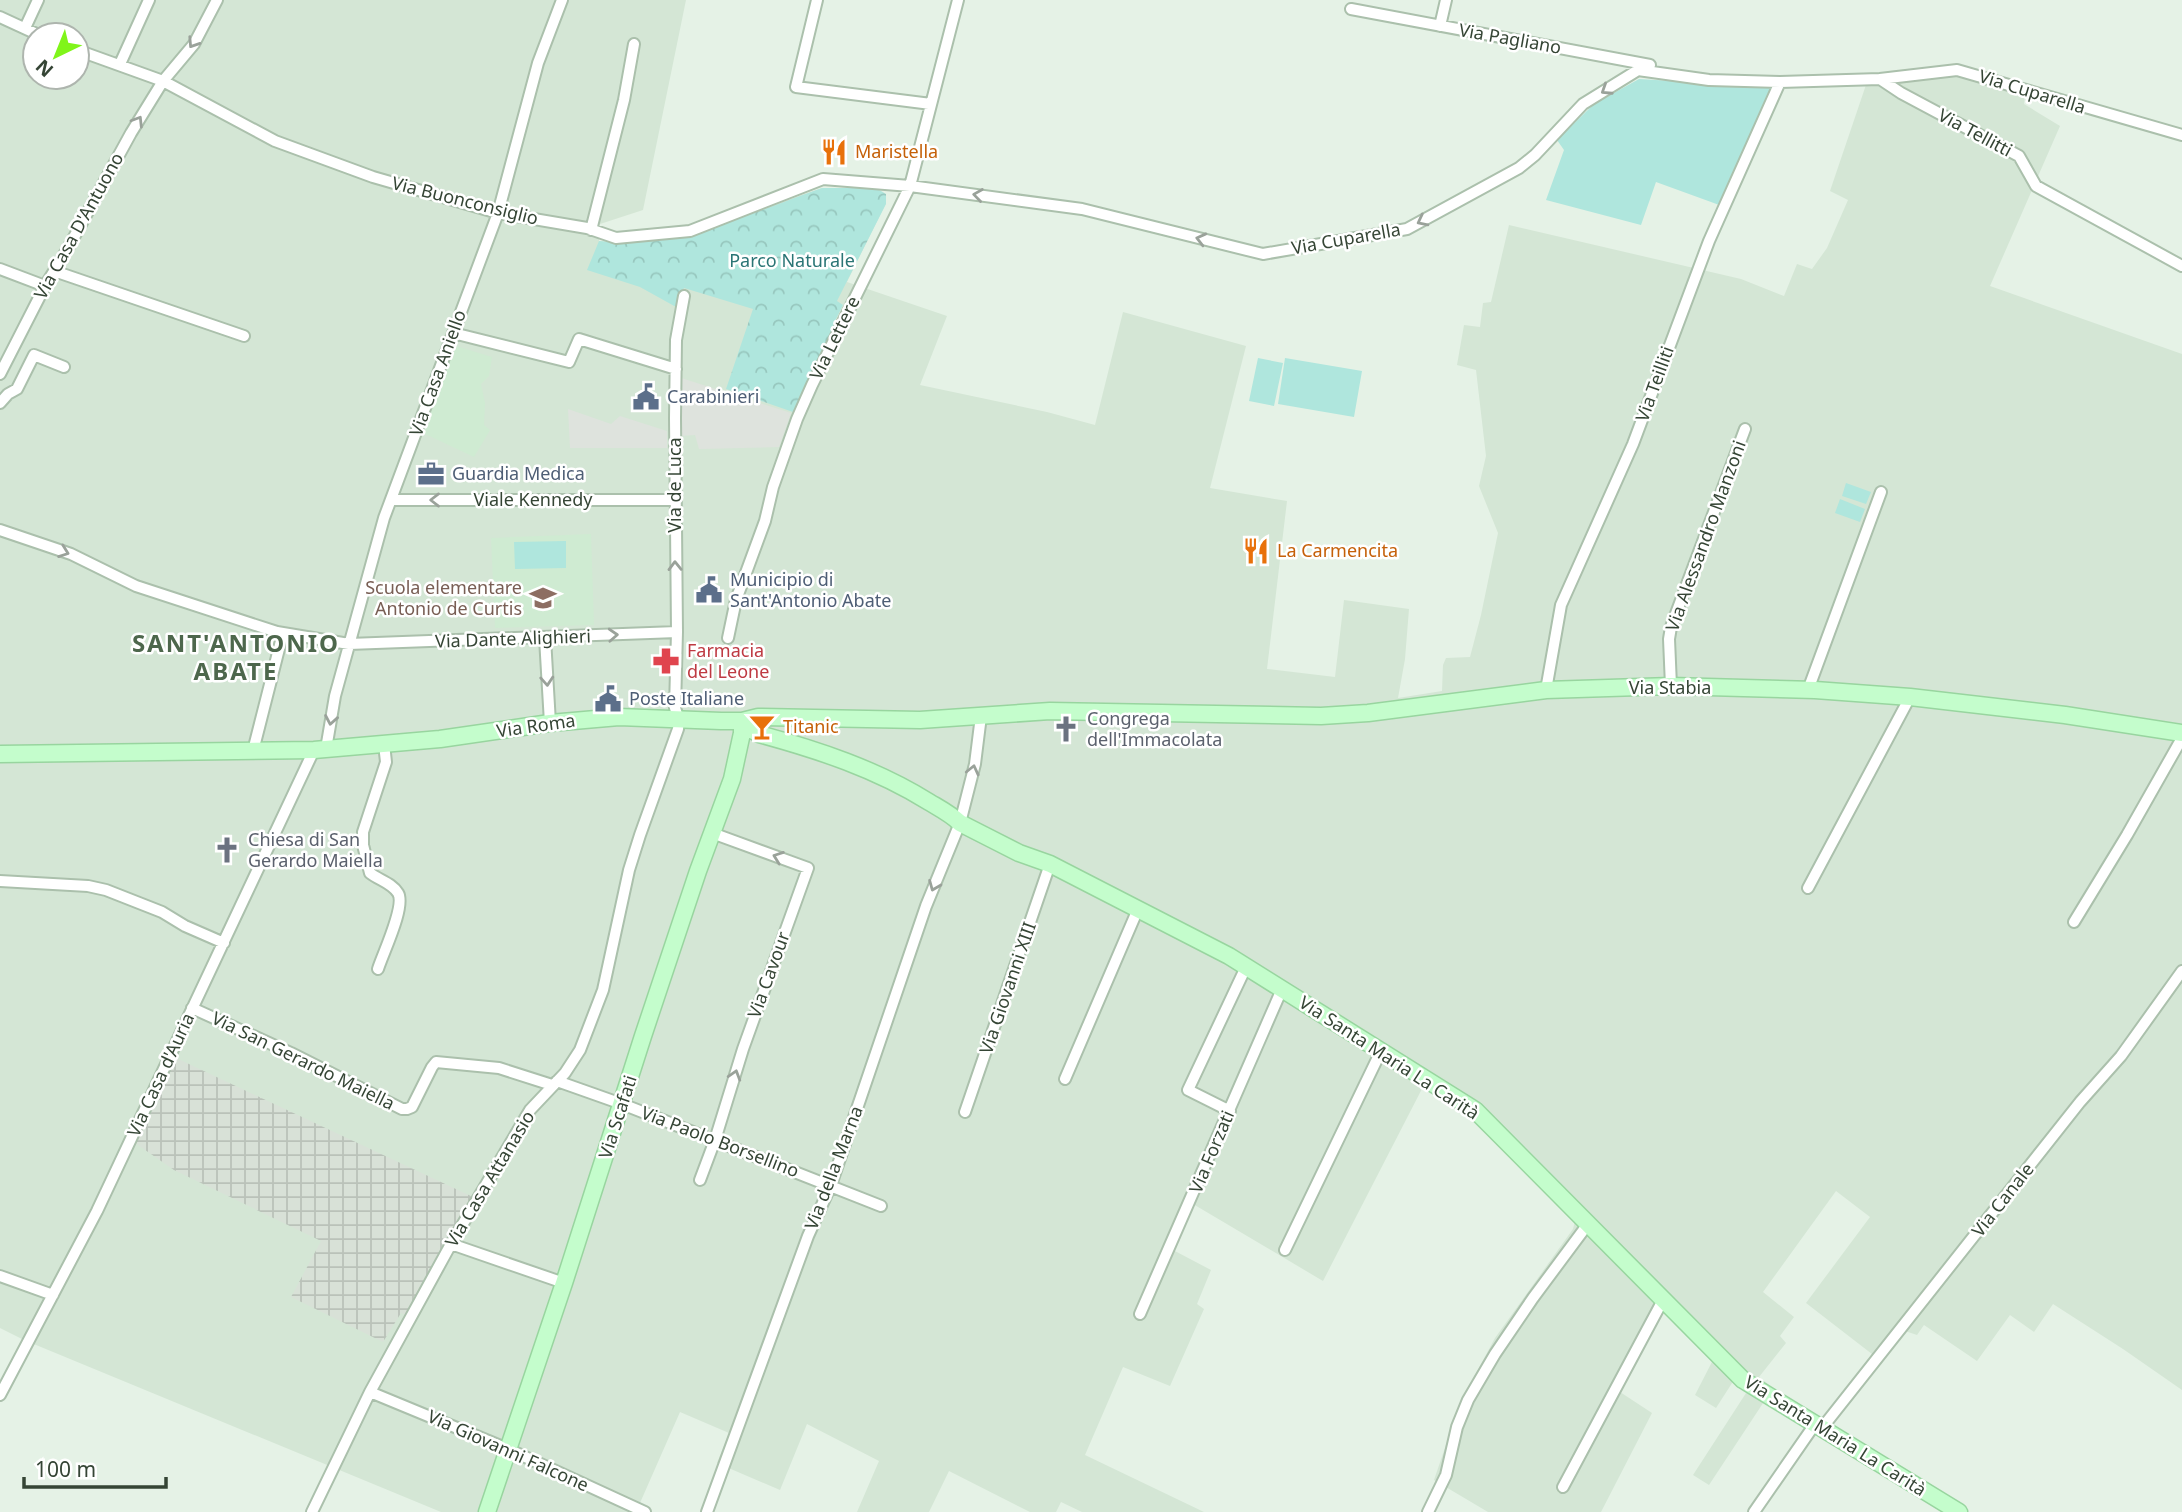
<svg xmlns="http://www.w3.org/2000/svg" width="2182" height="1512" font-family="'Noto Sans',sans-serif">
  <defs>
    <pattern id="industrial-grid" width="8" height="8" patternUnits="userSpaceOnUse" patternTransform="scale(1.75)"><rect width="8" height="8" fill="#d8e1d7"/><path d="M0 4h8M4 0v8" fill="none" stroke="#bac2b9"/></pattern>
    <pattern id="park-crowns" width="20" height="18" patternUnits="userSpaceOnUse" patternTransform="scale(1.75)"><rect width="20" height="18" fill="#afe6dd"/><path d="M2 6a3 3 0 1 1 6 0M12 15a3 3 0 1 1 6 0" fill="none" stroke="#97c7be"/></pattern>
  </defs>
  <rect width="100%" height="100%" fill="#e5f2e6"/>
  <path fill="#d4e6d5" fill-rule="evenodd" d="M0,0H686L643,210L600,224L599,241L617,243L695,233L822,188L886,194V203L847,282L947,316L920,385L1047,412L1095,425L1123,312L1246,346L1210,488L1287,501L1267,669L1335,677L1344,600L1409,609L1405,659L1398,698L1442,691L1443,665L1446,658L1470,657L1481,615L1498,533L1479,486L1486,456L1476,370L1457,365L1464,325L1480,327L1483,303L1491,302L1509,225L1741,279L1784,296L1797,264L1812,269L1827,248L1848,200L1830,191L1869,76L1890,71L1943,66L1984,71L2026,87L2024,104L2060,126L1990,286L2182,354V1390L2123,1349L2053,1304L2034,1332L2010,1315L1977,1361L1924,1325L1917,1335L1905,1331L1881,1361L1806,1303L1870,1217L1836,1191L1763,1292L1794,1317L1780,1336L1786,1343L1759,1377L1773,1388L1709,1485L1693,1475L1748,1390L1734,1380L1716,1408L1695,1395L1714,1358L1665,1309L1620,1392L1652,1413L1601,1512H1488L1434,1480L1461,1401L1495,1338L1573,1229L1575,1221L1452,1101L1426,1081L1323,1281L1193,1204L1173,1250L1211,1270L1197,1304L1204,1309L1170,1386L1123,1367L1085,1455L1204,1512H1082L1061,1502L1056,1512H1030L949,1471L929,1512H857L879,1461L807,1424L780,1490L717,1463L729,1433L680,1412L636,1512H441L24,1340L0,1328ZM35,35H77V77H35Z"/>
  <path fill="url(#industrial-grid)" d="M174,1057L473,1197L406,1315L401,1313L383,1342L291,1297L321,1241L174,1170L135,1143Z"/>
  <path fill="#cfebd2" d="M453,345L492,357L489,376L481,384L485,403L484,425L490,430L474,457L421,432Z
    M591,534L594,625L495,628L491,538Z"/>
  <path fill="url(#park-crowns)" d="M822,188H876L886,194V204L837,301L843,305L833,325L835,327L793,412L726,389L753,309L684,288L676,307L640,287L587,270L599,241C674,248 752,213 822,188Z"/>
  <path fill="#afe6dd" d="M1639,79L1772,87L1722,206L1656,182L1641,225L1546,200L1564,150L1557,140L1594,104Z
    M1258,358L1283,363L1274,406L1249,401Z
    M1285,358L1362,371L1354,417L1278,404Z
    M1846,483L1871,492L1866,504L1842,496Z
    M1840,499L1865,509L1860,522L1835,513Z
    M566,541V568L515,569L514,542Z"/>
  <path fill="#dee3dd" d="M675,376L791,413L779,447L699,449L695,435L680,436Z
    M568,409L611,424L620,416L667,431V448H570Z"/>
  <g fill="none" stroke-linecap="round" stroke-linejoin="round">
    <g stroke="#abc0ac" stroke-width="14">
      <path id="street" d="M817,0L796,87L931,104
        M1351,9L1650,65
        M0,17L39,35
        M1440,26L1446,0
        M25,28L38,0
        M77,50L163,81L275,141L373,177L498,213L587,228L616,238L690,231L823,179L910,186L1082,209L1263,254L1407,229L1519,168L1535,155L1583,104L1638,70L1709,80L1780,82L1880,79L1957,70L2182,135
        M120,64L149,0
        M1880,79L1901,93L2019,156L2036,186L2182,266
        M591,230L624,100L634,44
        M0,269L45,286
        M54,271L244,336
        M453,333L569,362L579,339L676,369
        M0,374L45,286L67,250L131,133L163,81L194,44L217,0
        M0,403L8,394L17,389L34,355L64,367
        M391,500H675
        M0,530L71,554L136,586L277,632L349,644L677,632
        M545,638L550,723
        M728,638L736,600L765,521L773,487L797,419L812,385L910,186L958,0
        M1671,686L1669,639L1671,627L1745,429
        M1546,690L1561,605L1633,444L1709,241L1780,82
        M1808,690L1881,492
        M326,749L335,696L384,518L498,213L538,63L562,0
        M253,751L283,633
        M0,881L88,886L106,890L162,912L185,926L224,943
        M1808,888L1910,697
        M2074,922L2127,835L2182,738
        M378,969C383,953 406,906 398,893C392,883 379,880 370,873L363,845V832L386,762L384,744
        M192,1008L291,1053L402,1109H407L412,1107L432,1067L436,1062L499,1068L552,1085
        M1065,1079L1138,909
        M557,1081L622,1104L881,1206
        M1230,1111L1188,1090L1246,967
        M965,1112L1050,864
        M700,1180L715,1140L743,1049L808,868L712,833
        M451,1244L564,1283
        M1285,1250L1381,1051
        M0,1276L53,1295
        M1140,1314L1282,989
        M370,1392L508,1449L645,1512
        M0,1395L97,1211L314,750
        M1822,1428L2080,1102L2121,1056L2182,971
        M1563,1487L1663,1300
        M312,1512L370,1392L451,1244L530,1110L565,1073L580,1050L603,990L629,870L640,835L678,729L679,720L675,708L677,632L675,418L676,340L684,296
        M707,1512L808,1236L831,1185L926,906L960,823L975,764L981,716
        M1428,1512L1446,1475L1457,1427L1468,1400L1495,1354L1533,1298L1588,1224
        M1754,1512L1815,1424"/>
    </g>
    <g stroke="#98d59f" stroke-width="19">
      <path id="secondary" d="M742,721L750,729L759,734C818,750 876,769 929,802C939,808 951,814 960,823L1019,853L1050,864L1229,956L1475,1110L1743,1380L1959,1512
        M0,754L314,750L440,739L550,723L619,717L721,721H742L758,717L920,720L1050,711L1321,716L1368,713L1546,690L1671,686L1815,690L1910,697L2065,715L2182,733
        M487,1512L564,1283L643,1036L698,871L732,779L742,733V721"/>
    </g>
    <use href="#street" stroke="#fff" stroke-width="10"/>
    <use href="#secondary" stroke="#c4fdcc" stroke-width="16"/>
  </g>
  <defs><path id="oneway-chevron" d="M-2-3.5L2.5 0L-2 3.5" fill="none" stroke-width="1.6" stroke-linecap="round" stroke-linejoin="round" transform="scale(1.75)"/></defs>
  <g stroke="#9aa29a">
    <use href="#oneway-chevron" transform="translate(193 43) rotate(123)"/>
    <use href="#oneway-chevron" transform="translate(1606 90) rotate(147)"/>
    <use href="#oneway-chevron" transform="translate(138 121) rotate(-58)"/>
    <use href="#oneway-chevron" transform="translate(978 195) rotate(-172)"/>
    <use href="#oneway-chevron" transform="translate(1422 221) rotate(153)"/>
    <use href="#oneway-chevron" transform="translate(1201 239) rotate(-166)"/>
    <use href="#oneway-chevron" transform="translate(435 500) rotate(-180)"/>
    <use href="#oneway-chevron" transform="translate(64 552) rotate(20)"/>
    <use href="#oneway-chevron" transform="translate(675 566) rotate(-91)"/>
    <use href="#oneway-chevron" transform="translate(613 635) rotate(-3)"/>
    <use href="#oneway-chevron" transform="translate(547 681) rotate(86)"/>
    <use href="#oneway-chevron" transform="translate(331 720) rotate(100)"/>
    <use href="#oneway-chevron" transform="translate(973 770) rotate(-77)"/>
    <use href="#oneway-chevron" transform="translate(778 857) rotate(-160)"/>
    <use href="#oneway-chevron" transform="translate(934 886) rotate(112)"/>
    <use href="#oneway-chevron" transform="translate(735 1075) rotate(-73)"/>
  </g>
  <defs>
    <g id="restaurant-bare" transform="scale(2.1)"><path d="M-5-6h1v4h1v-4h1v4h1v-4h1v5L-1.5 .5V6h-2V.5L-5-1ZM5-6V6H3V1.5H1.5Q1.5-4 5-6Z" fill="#e8710a" stroke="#fff" stroke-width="2.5" paint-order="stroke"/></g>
    <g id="civic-bare" transform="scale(2.1)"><path d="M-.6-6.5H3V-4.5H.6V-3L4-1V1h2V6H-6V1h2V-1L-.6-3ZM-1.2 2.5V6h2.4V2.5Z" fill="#5c6f8a" stroke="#fff" stroke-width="2.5" paint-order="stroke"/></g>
    <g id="office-bare" transform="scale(2.1)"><path d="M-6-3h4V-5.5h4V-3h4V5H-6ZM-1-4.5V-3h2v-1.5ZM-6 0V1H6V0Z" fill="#5c6f8a" stroke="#fff" stroke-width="2.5" paint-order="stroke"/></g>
    <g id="school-bare" transform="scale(2.1)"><path d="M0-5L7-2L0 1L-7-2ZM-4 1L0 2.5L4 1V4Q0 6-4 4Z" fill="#8d6e63" stroke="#fff" stroke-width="2.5" paint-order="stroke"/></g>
    <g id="pharmacy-bare" transform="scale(2.1)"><path d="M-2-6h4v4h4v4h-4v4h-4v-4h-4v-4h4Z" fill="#e0444e" stroke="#fff" stroke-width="2.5" paint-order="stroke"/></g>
    <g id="bar-bare" transform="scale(2.1)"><path d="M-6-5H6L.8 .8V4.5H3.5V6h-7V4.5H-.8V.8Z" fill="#e8710a" stroke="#fff" stroke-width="2.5" paint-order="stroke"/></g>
    <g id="church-bare" transform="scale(2.1)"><path d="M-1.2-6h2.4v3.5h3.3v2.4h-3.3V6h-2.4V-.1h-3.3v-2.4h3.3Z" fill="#6b7280" stroke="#fff" stroke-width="2.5" paint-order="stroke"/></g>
  </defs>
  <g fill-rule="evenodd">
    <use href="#restaurant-bare" x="834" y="152"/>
    <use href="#civic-bare" x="646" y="397"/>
    <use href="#office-bare" x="431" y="474"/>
    <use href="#restaurant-bare" x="1256" y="551"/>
    <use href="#civic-bare" x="709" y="590"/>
    <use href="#school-bare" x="543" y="598"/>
    <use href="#pharmacy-bare" x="666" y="661"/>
    <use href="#civic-bare" x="608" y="699"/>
    <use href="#bar-bare" x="762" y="727"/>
    <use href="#church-bare" x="1066" y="729"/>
    <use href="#church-bare" x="227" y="850"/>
  </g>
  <g text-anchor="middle" stroke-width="5" stroke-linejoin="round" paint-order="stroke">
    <g font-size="18" fill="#354535" stroke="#fff">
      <text transform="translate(1510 39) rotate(10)" y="6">Via Pagliano</text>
      <text transform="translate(2032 92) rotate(17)" y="6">Via Cuparella</text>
      <text transform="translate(1975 133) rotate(28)" y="6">Via Tellitti</text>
      <text transform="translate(465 201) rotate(14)" y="6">Via Buonconsiglio</text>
      <text transform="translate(79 226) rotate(-61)" y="6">Via Casa D'Antuono</text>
      <text transform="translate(1346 239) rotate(-10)" y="6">Via Cuparella</text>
      <text transform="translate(835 338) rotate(-64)" y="6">Via Lettere</text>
      <text transform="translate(438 373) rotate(-70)" y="6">Via Casa Aniello</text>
      <text transform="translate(1655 384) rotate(-70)" y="6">Via Teilliti</text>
      <text transform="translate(675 485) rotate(-90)" y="6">Via de Luca</text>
      <text x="533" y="506">Viale Kennedy</text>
      <text transform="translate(1706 536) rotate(-70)" y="6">Via Alessandro Manzoni</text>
      <text transform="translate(513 639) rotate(-2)" y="6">Via Dante Alighieri</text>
      <text x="1670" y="694">Via Stabia</text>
      <text transform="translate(536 726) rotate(-8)" y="6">Via Roma</text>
      <text transform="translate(769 975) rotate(-70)" y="6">Via Cavour</text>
      <text transform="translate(1008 988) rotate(-71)" y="6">Via Giovanni XIII</text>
      <text transform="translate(1389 1058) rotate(33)" y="6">Via Santa Maria La Carità</text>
      <text transform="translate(303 1061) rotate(26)" y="6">Via San Gerardo Maiella</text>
      <text transform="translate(161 1075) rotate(-65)" y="6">Via Casa d'Auria</text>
      <text transform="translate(618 1117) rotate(-72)" y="6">Via Scafati</text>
      <text transform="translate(720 1142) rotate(21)" y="6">Via Paolo Borsellino</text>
      <text transform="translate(1212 1152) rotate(-67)" y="6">Via Forzati</text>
      <text transform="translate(834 1168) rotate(-69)" y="6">Via della Marna</text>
      <text transform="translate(490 1179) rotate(-59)" y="6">Via Casa Attanasio</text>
      <text transform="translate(2003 1200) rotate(-52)" y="6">Via Canale</text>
      <text transform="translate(1835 1436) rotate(32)" y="6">Via Santa Maria La Carità</text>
      <text transform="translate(508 1451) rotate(24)" y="6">Via Giovanni Falcone</text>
    </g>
    <g font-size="18" fill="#c56008" stroke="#fff" text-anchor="start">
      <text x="855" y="158">Maristella</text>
      <text x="1277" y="557">La Carmencita</text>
      <text x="783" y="733">Titanic</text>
    </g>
    <g font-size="18" fill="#2a7575" stroke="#fff">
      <text x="792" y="267">Parco Naturale</text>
    </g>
    <g font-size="18" fill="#4e5e75" stroke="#fff" text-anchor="start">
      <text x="667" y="403">Carabinieri</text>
      <text x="452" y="480">Guardia Medica</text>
      <text x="730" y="586">Municipio di<tspan x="730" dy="21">Sant'Antonio Abate</tspan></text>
      <text x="629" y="705">Poste Italiane</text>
    </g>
    <g font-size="18" fill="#785e54" stroke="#fff" text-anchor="end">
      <text x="522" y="594">Scuola elementare<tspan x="522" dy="21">Antonio de Curtis</tspan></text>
    </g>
    <g font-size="18" fill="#be3a42" stroke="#fff" text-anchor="start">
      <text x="687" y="657">Farmacia<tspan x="687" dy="21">del Leone</tspan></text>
    </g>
    <g font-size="18" fill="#5b616d" stroke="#fff" text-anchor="start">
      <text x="1087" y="725">Congrega<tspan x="1087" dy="21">dell'Immacolata</tspan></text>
      <text x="248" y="846">Chiesa di San<tspan x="248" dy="21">Gerardo Maiella</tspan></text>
    </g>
    <g font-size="24" font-weight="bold" letter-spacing="2" fill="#4d674c" stroke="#fff">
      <text x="236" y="652">SANT'ANTONIO<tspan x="236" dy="28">ABATE</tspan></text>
    </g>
  </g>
  <g transform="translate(56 56) rotate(223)"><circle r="33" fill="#ffffff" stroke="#aeb5ae" stroke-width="2"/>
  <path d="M0-5L12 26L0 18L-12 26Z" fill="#80f51a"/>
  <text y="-10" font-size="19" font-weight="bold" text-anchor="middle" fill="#354535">N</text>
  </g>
  <path d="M24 1477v10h142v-10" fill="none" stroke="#354535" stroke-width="3.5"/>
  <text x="35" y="1477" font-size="21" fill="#354535" stroke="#ffffff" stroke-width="5" paint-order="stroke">100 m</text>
</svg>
